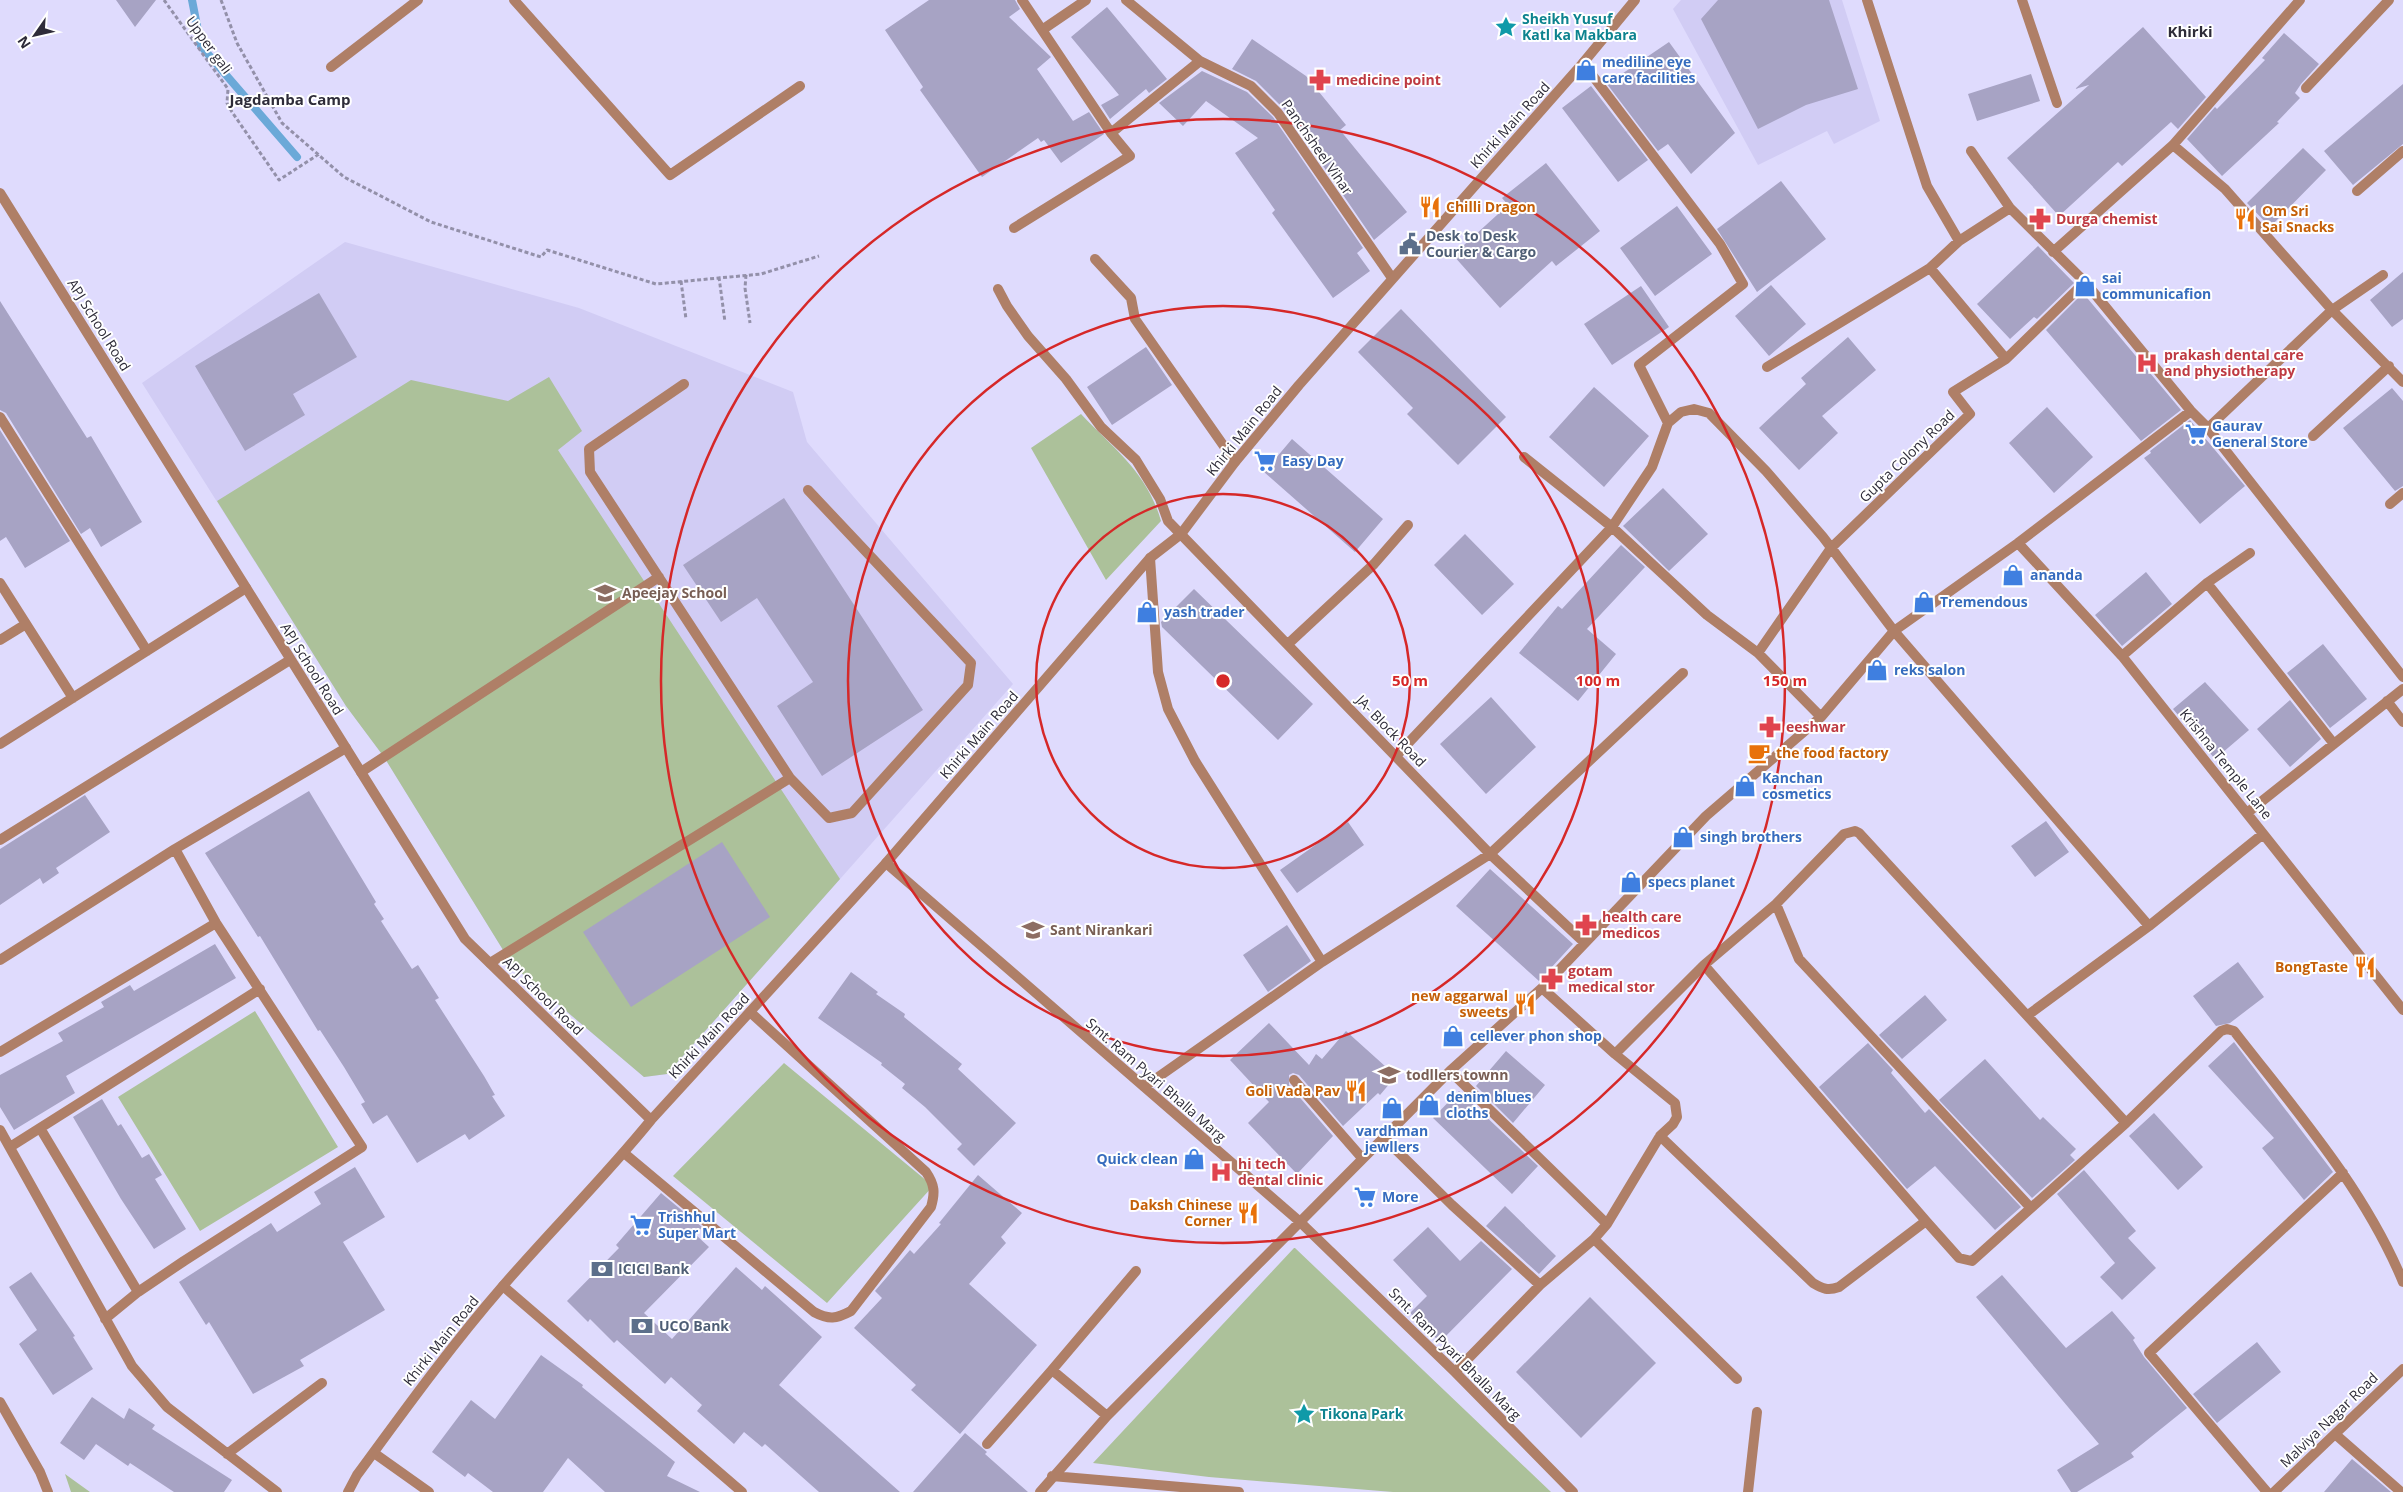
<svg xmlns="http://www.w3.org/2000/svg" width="2403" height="1492" font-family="'Open Sans',sans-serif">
  <rect width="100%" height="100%" fill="#dfdbfd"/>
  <path fill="#d1ccf4" d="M1681,0H1842L1880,121L1834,144L1827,131L1758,165L1673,9Z
    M345,242L579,308L793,392L807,442L1013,684L667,1074L644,1077L513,966L384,757L346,706L142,383Z"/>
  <path fill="#acc19a" d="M549,377L582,431L558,450L840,879L667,1074L644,1077L513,966L384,757L346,706L217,501L411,380L508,401Z
    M1081,414C1114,449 1147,472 1161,521L1106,580L1031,448Z
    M255,1011L338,1147L200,1231L118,1097Z
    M784,1063L933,1186L827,1303L673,1176Z
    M1294,1248H1295L1551,1492H1393L1209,1477L1093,1463Z
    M65,1474L90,1492H71Z"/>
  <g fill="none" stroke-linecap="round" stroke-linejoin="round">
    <path stroke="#6ba9d8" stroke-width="8" d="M192,0L201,46L297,157"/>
  </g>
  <path fill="#a7a3c4" d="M116,0H156L135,27Z
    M929,0H1015L1020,9L1009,17L1051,57L1037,69L1073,121L1089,112L1104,134L1061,163L1044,140L1041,142L1038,138L982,177L920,90L923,87L885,30Z
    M1718,0H1829L1858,89L1806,105L1758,129L1701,19Z
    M1107,7L1167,79L1149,93L1146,89L1110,119L1101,105L1119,95L1071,37Z
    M2143,27L2206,97L2178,129L2171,122L2122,166L2118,162L2059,216L2007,158L2089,85L2075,89Z
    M2284,33L2319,64L2301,84L2295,93L2300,98L2277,122L2279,123L2222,176L2187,139L2215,107L2217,109L2265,60L2262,58Z
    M1252,39L1306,76L1346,125L1340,130L1407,212L1374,240L1284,109L1256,81L1232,69Z
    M1669,42L1735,133L1691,174L1668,144L1658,151L1607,84Z
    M1202,71L1247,92L1273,117L1363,248L1357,253L1370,271L1333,298L1272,213L1275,210L1235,153L1258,138L1206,101L1183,126L1159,103Z
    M2031,74L2040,101L1977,121L1968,94Z
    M2403,84V144L2353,185L2324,151Z
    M1591,86L1648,160L1618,182L1562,108Z
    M2303,148L2326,170L2270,227L2247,203Z
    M1546,163L1600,231L1556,266L1552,261L1500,308L1453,255L1508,205L1502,198Z
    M1781,181L1826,239L1757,292L1717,229Z
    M1677,206L1712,254L1655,296L1620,248Z
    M2038,246L2074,283L2037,319L2034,317L2010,339L1977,304Z
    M2403,272V319L2392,327L2370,300Z
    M1771,285L1806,324L1769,356L1735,316Z
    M1641,286L1669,327L1612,365L1584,324Z
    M319,293L357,357L293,394L305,415L245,451L195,366Z
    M2083,293L2181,410L2141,441L2046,330Z
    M0,301L87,438L91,436L142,522L101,547L90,528L81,534L6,413L0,410Z
    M1401,309L1506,417L1458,465L1407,414L1413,408L1358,352Z
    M1848,337L1876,370L1822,416L1838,433L1799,470L1759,428L1806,384L1801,378Z
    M1146,347L1172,385L1112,425L1087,387Z
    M1594,387L1649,436L1604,487L1549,437Z
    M2392,388L2403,401V486L2395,491L2343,428Z
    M2047,407L2093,457L2054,493L2009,443Z
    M2190,420L2245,486L2200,524L2144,458L2151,453L2150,451Z
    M0,430L70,541L25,568L6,537L0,541Z
    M1292,439L1383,519L1355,552L1264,472Z
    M1663,488L1708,534L1669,571L1623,526Z
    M784,498L923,710L822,776L777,706L813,682L757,598L721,622L683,565Z
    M1465,534L1514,584L1482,615L1434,565Z
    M1621,545L1645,567L1587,629L1616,654L1578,701L1519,653L1558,606L1562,609Z
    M2146,572L2172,604L2122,646L2095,615Z
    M1194,589L1313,704L1278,740L1162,627L1161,622Z
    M2323,644L2367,699L2330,728L2287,673Z
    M2205,682L2249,730L2215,759L2173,709Z
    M1491,697L1536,747L1486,794L1440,744Z
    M2290,700L2321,739L2290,767L2257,729Z
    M309,791L376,902L374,904L384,919L381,921L412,969L418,965L439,998L435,1000L484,1076L495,1095L492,1096L505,1116L469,1140L465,1134L417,1163L387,1115L373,1124L361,1104L365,1102L344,1067L320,1030L318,1031L260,936L258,937L205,853Z
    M85,795L110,832L56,868L59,873L43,884L40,878L0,905V849Z
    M2046,821L2069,852L2035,877L2011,846Z
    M1348,822L1364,845L1297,893L1280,870Z
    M722,842L770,917L631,1007L583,932Z
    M1490,869L1573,944L1539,981L1456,906Z
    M1287,925L1311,961L1268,992L1243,955Z
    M215,944L236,978L66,1076L75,1093L14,1130L0,1107V1075L63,1041L58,1033L104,1007L101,1002L130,985L134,991Z
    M2238,962L2264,997L2230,1023L2216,1026L2193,996Z
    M851,972L878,992L876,994L905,1014L904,1017L962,1064L958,1069L1016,1123L974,1166L957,1149L962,1144L925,1107L902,1088L905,1084L881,1065L882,1063L818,1018Z
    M1925,995L1947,1020L1902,1059L1879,1035Z
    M1269,1023L1309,1065L1316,1054L1322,1059L1346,1031L1396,1076L1380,1095L1378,1093L1343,1126L1299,1075L1293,1073L1289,1075V1085L1333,1136L1297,1174L1248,1123L1269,1102L1230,1060Z
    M2234,1042L2333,1172L2304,1200L2262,1148L2274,1138L2208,1066Z
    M1868,1043L1893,1070L1891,1073L1925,1113L1929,1109L2021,1207L1995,1230L1935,1166L1907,1189L1819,1087Z
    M1506,1051L1545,1085L1513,1123L1476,1086Z
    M1985,1059L2040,1120L2043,1117L2076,1149L2070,1155L2075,1160L2032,1198L1939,1100Z
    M1459,1091L1538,1166L1512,1194L1433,1118Z
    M102,1099L118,1126L121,1124L142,1158L149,1154L162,1175L155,1179L186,1229L154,1249L121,1199L73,1117Z
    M2154,1113L2203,1167L2178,1190L2129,1136Z
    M355,1167L385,1217L343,1242L385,1310L300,1360L304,1366L253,1394L209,1322L206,1325L179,1282L271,1223L277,1232L321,1204L314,1192Z
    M2084,1170L2136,1231L2128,1238L2156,1268L2122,1300L2100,1277L2115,1263L2057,1194Z
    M978,1175L1022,1213L1001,1237L1006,1243L969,1284L1037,1345L960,1434L911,1390L916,1385L854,1328L882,1298L875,1291L910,1250L914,1254L941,1224L939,1223Z
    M661,1193L702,1227L696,1235L709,1247L644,1313L672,1339L736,1267L762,1290L765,1286L822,1337L779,1385L900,1492H819L765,1444L762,1447L744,1432L734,1444L697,1411L702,1405L671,1377L665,1384L617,1340L614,1343L590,1319L588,1322L567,1301L619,1248L616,1245Z
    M1505,1206L1556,1256L1539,1274L1486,1226Z
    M1428,1227L1460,1261L1481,1241L1512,1269L1440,1342L1410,1313L1427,1296L1393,1260Z
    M31,1272L75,1336L73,1337L93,1369L53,1395L19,1344L37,1330L9,1287Z
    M2002,1275L2066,1348L2112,1311L2135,1338L2133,1340L2144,1357L2187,1408L2131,1453L2134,1457L2077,1492H2071L2057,1470L2099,1444L1976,1297Z
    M1590,1297L1656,1363L1581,1438L1516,1372Z
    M2257,1342L2281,1372L2217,1423L2193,1394Z
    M541,1355L583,1385L582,1387L675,1462L667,1476L700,1492H605L568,1458L543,1492H493L468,1473L465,1477L432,1452L471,1400L495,1419Z
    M92,1397L124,1419L129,1408L155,1425L152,1429L232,1480L224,1492H174L130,1463L128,1466L96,1444L84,1460L60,1443Z
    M965,1433L987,1452L985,1454L1028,1492H913Z
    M2352,1459L2371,1475L2391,1492H2324Z"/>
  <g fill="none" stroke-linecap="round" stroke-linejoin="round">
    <path stroke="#9390a9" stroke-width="3" stroke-dasharray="4 2.5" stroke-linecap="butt" d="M164,0L228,89L227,103L232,112L279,180L319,154
      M221,0L237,43L282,123L344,177L431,222L541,257L547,250L656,284L761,274L819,256
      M746,275L745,288L750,323
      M719,277L725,322
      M681,281L686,319"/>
    <path stroke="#af7f67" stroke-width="10" d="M2332,310L2383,275
      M684,384L589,449L590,472L790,778L829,818L852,813L968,685L971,663L808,490
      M361,772L659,577
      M490,963L790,778
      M1294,1080L1362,1158"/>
    <path stroke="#af7f67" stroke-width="10" d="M514,0L670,175L800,86
      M1126,0L1200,61L1251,86L1278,113L1392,278
      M1867,0L1927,186L1959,241
      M2022,0L2057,103
      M1042,30L1086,0
      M1583,63L1720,244L1743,284L1639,365L1668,423
      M331,67L418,0
      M2306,88L2389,0
      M1111,133L1200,61
      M2173,145L2225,189L2332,310L2403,382
      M1971,151L2010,208L2085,282L2191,411L2208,428L2403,677
      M2357,191L2403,151
      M1014,228L1130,156L1111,133L1022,0
      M2053,252L2173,145L2300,0
      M1095,259L1131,298L1135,319L1235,462
      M1930,268L2006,359
      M998,289L1007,306L1028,336L1066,379L1101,427L1136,460L1160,499L1168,521L1490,854L1585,943
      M1767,367L1930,268L1959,241L2010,208
      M0,417L147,651
      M2208,428L2332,310
      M2313,436L2389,366
      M1524,457L1612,527L1707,615L1758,653L1821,717
      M2390,504L2403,493
      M2018,543L2122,656L2403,1010
      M1150,558L1158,672L1168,709L1195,761L1322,962
      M0,583L73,698
      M2207,583L2334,744
      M0,640L26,624
      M1288,644L1374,564L1408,525
      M1758,653L1831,548L1970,414L1953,392L2006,359L2085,282
      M2122,656L2207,583L2250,553
      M2387,701L2403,722
      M0,744L246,588
      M1396,756L1612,527L1652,467L1668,423L1681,412L1694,409L1709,413L1766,471L1823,537L1894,631L2149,926
      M2247,813L2403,689
      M0,840L290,660
      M886,863L1299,1221L1455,1372L1573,1492
      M1776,904L1799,959L2031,1208L2126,1123L2221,1031L2227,1029L2234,1031C2296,1111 2364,1188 2403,1282
      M0,960L175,849L346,748
      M2028,1015L2149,926L2263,834
      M0,1052L216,923
      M1615,1054L1704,965L1776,904L1844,834L1855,831L1859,833L2126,1123
      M1450,1071L1607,1224
      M1144,1087L1322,962L1490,854L1683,673
      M40,1128L138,1292
      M0,1130L132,1366L167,1407L277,1492
      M1660,1136L1813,1283C1823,1289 1828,1291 1839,1287L1926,1221L1704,965
      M1383,1137L1452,1205L1540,1285
      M10,1147L260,989
      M624,1153L814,1312C829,1320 836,1319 851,1311L931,1207C935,1193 935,1185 926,1172L750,1012
      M1926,1221L1959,1258L1972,1261L2031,1208
      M1594,1239L1737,1379
      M503,1286L742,1492
      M105,1319L138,1292L184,1261L362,1147L216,923L175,849
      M1052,1370L1136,1271
      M1455,1372L1540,1285L1594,1239L1607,1224L1660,1136L1673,1124L1677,1117L1675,1103L1615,1054L1542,988
      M0,1402L40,1472L48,1492
      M2335,1434L2401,1492
      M987,1444L1052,1370L1107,1416
      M374,1453L429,1492
      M227,1454L322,1383
      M1052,1476L1239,1492
      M1040,1492L1107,1416L1450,1071L1542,988L1706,816L1821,717L1894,631L2018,543L2191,411
      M1748,1492L1757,1412
      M2267,1492L2149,1353L2343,1173
      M2274,1492L2403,1369"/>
    <path stroke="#af7f67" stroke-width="10" d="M0,193L465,939L651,1120
      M348,1492L357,1475C404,1411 450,1347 502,1287C551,1230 604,1178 651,1120L886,863L1150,558L1181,534L1235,462L1299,385L1583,63L1635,0"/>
  </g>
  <g fill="none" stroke="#d62828" stroke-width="2.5">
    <circle cx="1223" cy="681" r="187"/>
    <circle cx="1223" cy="681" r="375"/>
    <circle cx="1223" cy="681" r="562"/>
  </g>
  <defs>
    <g id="sight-bare" transform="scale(1.725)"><path d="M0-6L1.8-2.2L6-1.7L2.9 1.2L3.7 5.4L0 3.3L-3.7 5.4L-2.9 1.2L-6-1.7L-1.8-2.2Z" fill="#0f9aa8" stroke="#fff" stroke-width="2.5" paint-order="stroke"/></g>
    <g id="shop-bare" transform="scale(1.725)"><path d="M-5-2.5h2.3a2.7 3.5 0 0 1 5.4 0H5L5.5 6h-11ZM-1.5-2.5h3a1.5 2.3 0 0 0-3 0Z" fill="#3f7fe0" stroke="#fff" stroke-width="2.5" paint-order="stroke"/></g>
    <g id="pharmacy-bare" transform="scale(1.725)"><path d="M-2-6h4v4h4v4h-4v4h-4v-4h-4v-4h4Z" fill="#e0444e" stroke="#fff" stroke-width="2.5" paint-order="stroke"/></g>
    <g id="restaurant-bare" transform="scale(1.725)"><path d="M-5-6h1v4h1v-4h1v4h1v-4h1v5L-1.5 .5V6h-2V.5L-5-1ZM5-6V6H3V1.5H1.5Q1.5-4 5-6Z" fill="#e8710a" stroke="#fff" stroke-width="2.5" paint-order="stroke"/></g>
    <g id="civic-bare" transform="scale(1.725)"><path d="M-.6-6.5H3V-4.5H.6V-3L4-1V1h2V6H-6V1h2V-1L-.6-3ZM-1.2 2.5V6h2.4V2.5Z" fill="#5c6f8a" stroke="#fff" stroke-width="2.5" paint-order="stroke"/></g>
    <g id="hospital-bare" transform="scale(1.725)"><path d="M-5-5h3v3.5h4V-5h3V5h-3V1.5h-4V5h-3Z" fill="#e0444e" stroke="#fff" stroke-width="2.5" paint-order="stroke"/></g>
    <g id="supermarket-bare" transform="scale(1.725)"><path d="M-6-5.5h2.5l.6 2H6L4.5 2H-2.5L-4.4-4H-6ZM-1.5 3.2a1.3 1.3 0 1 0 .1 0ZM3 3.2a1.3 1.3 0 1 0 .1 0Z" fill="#3f7fe0" stroke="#fff" stroke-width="2.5" paint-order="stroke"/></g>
    <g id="school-bare" transform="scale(1.725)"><path d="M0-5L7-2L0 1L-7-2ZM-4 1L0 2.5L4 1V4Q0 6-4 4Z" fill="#8d6e63" stroke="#fff" stroke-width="2.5" paint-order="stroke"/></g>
    <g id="cafe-bare" transform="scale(1.725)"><path d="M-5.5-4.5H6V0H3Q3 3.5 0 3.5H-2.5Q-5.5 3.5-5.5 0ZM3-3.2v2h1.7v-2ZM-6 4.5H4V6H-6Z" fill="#e8710a" stroke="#fff" stroke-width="2.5" paint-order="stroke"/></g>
    <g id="bank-bare" transform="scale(1.725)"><path d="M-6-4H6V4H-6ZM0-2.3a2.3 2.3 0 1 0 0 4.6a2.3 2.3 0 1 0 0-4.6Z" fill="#5c6f8a" stroke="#fff" stroke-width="2.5" paint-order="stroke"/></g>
  </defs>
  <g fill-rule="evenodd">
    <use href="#sight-bare" x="1506" y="27"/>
    <use href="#shop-bare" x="1586" y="70"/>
    <use href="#pharmacy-bare" x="1320" y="80"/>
    <use href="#restaurant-bare" x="1430" y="207"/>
    <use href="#pharmacy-bare" x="2040" y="219"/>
    <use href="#restaurant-bare" x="2245" y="219"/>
    <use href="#civic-bare" x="1410" y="244"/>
    <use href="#shop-bare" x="2085" y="286"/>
    <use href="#hospital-bare" x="2147" y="363"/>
    <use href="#supermarket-bare" x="2196" y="434"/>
    <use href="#supermarket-bare" x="1265" y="461"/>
    <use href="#shop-bare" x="2013" y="575"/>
    <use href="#school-bare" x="605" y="593"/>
    <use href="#shop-bare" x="1924" y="602"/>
    <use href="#shop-bare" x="1147" y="612"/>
    <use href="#shop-bare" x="1877" y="670"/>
    <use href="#pharmacy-bare" x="1770" y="727"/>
    <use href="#cafe-bare" x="1759" y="753"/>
    <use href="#shop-bare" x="1745" y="786"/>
    <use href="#shop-bare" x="1683" y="837"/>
    <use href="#shop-bare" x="1631" y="882"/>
    <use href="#pharmacy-bare" x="1586" y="925"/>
    <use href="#school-bare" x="1033" y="930"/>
    <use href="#restaurant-bare" x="2365" y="967"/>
    <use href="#pharmacy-bare" x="1552" y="979"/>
    <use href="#restaurant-bare" x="1525" y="1004"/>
    <use href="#shop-bare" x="1453" y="1036"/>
    <use href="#school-bare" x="1389" y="1075"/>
    <use href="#restaurant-bare" x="1356" y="1091"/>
    <use href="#shop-bare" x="1429" y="1105"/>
    <use href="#shop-bare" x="1392" y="1108"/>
    <use href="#shop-bare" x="1194" y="1159"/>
    <use href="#hospital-bare" x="1221" y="1172"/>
    <use href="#supermarket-bare" x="1365" y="1197"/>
    <use href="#restaurant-bare" x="1248" y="1213"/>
    <use href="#supermarket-bare" x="641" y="1225"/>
    <use href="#bank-bare" x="602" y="1269"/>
    <use href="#bank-bare" x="642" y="1326"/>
    <use href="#sight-bare" x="1304" y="1414"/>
  </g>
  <g text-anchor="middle" stroke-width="4" stroke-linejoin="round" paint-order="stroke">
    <g font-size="14" font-weight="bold" fill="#0d838f" stroke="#fff" text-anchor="start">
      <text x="1522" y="24">Sheikh Yusuf<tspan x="1522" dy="16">Katl ka Makbara</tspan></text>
      <text x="1320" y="1419">Tikona Park</text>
    </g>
    <g font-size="14" fill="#2e2c39" stroke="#fff">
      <text transform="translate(209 45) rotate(54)" y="5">Upper gali</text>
      <text transform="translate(1510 125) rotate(-48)" y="5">Khirki Main Road</text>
      <text transform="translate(1317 147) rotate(55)" y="5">Panchsheel Vihar</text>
      <text transform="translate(99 325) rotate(58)" y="5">APJ School Road</text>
      <text transform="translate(1244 431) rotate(-51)" y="5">Khirki Main Road</text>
      <text transform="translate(1907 456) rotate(-44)" y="5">Gupta Colony Road</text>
      <text transform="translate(312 669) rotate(58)" y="5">APJ School Road</text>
      <text transform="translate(1391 731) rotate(46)" y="5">JA- Block Road</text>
      <text transform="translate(979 735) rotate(-49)" y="5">Khirki Main Road</text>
      <text transform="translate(2226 764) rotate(51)" y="5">Krishna Temple Lane</text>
      <text transform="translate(543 996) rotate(44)" y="5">APJ School Road</text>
      <text transform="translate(709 1036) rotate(-47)" y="5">Khirki Main Road</text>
      <text transform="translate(1156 1080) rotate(41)" y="5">Smt. Ram Pyari Bhalla Marg</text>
      <text transform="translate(441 1341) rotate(-51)" y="5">Khirki Main Road</text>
      <text transform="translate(1455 1354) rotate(45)" y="5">Smt. Ram Pyari Bhalla Marg</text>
      <text transform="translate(2329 1420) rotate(-44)" y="5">Malviya Nagar Road</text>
    </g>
    <g font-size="14" font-weight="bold" fill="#366cbe" stroke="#fff" text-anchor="start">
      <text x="1602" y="67">mediline eye<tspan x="1602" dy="16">care facilities</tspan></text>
      <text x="2102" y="283">sai<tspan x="2102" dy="16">communicafion</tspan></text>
      <text x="2212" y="431">Gaurav<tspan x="2212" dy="16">General Store</tspan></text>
      <text x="1282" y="466">Easy Day</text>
      <text x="2030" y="580">ananda</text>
      <text x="1940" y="607">Tremendous</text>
      <text x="1164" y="617">yash trader</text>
      <text x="1894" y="675">reks salon</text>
      <text x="1762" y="783">Kanchan<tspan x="1762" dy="16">cosmetics</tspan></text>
      <text x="1700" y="842">singh brothers</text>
      <text x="1648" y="887">specs planet</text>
      <text x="1470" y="1041">cellever phon shop</text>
      <text x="1446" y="1102">denim blues<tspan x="1446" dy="16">cloths</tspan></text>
      <text x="1392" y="1136" text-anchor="middle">vardhman<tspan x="1392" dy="16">jewllers</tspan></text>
      <text x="1178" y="1164" text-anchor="end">Quick clean</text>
      <text x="1382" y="1202">More</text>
      <text x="658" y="1222">Trishhul<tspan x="658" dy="16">Super Mart</tspan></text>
    </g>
    <g font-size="14" font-weight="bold" fill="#be3a42" stroke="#fff" text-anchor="start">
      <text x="1336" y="85">medicine point</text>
      <text x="2056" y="224">Durga chemist</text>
      <text x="2164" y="360">prakash dental care<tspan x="2164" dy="16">and physiotherapy</tspan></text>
      <text x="1786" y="732">eeshwar</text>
      <text x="1602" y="922">health care<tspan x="1602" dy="16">medicos</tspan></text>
      <text x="1568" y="976">gotam<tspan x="1568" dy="16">medical stor</tspan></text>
      <text x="1238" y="1169">hi tech<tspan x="1238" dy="16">dental clinic</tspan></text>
    </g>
    <g font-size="14" font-weight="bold" fill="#c56008" stroke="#fff" text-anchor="end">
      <text x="1446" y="212" text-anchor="start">Chilli Dragon</text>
      <text x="2262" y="216" text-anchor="start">Om Sri<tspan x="2262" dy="16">Sai Snacks</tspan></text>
      <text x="1776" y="758" text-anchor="start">the food factory</text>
      <text x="2348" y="972">BongTaste</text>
      <text x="1508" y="1001">new aggarwal<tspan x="1508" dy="16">sweets</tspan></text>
      <text x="1340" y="1096">Goli Vada Pav</text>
      <text x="1232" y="1210">Daksh Chinese<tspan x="1232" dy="16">Corner</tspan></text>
    </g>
    <g font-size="14" font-weight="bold" fill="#4e5e75" stroke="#fff" text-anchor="start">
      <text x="1426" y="241">Desk to Desk<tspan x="1426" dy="16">Courier &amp; Cargo</tspan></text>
      <text x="618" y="1274">ICICI Bank</text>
      <text x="659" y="1331">UCO Bank</text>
    </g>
    <g font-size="14" font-weight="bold" fill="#785e54" stroke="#fff" text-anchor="start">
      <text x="622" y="598">Apeejay School</text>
      <text x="1050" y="935">Sant Nirankari</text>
      <text x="1406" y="1080">todllers townn</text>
    </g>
    <g font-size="15" font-weight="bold" fill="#2e2c39" stroke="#fff">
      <text x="2190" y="37">Khirki</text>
      <text x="290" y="105">Jagdamba Camp</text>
    </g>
  </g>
  <circle cx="1223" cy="681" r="8" fill="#d62828" stroke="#fff" stroke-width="2.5"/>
  <g font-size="15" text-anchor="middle" font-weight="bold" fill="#d62828" stroke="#fff" stroke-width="4" stroke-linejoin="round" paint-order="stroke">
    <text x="1410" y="686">50 m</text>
    <text x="1598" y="686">100 m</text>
    <text x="1785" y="686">150 m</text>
  </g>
  <g transform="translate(35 35) rotate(236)" stroke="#ffffff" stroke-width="4" paint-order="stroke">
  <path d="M0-4L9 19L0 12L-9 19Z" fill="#2e2c39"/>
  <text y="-8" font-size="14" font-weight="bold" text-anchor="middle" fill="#2e2c39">N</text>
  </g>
</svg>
